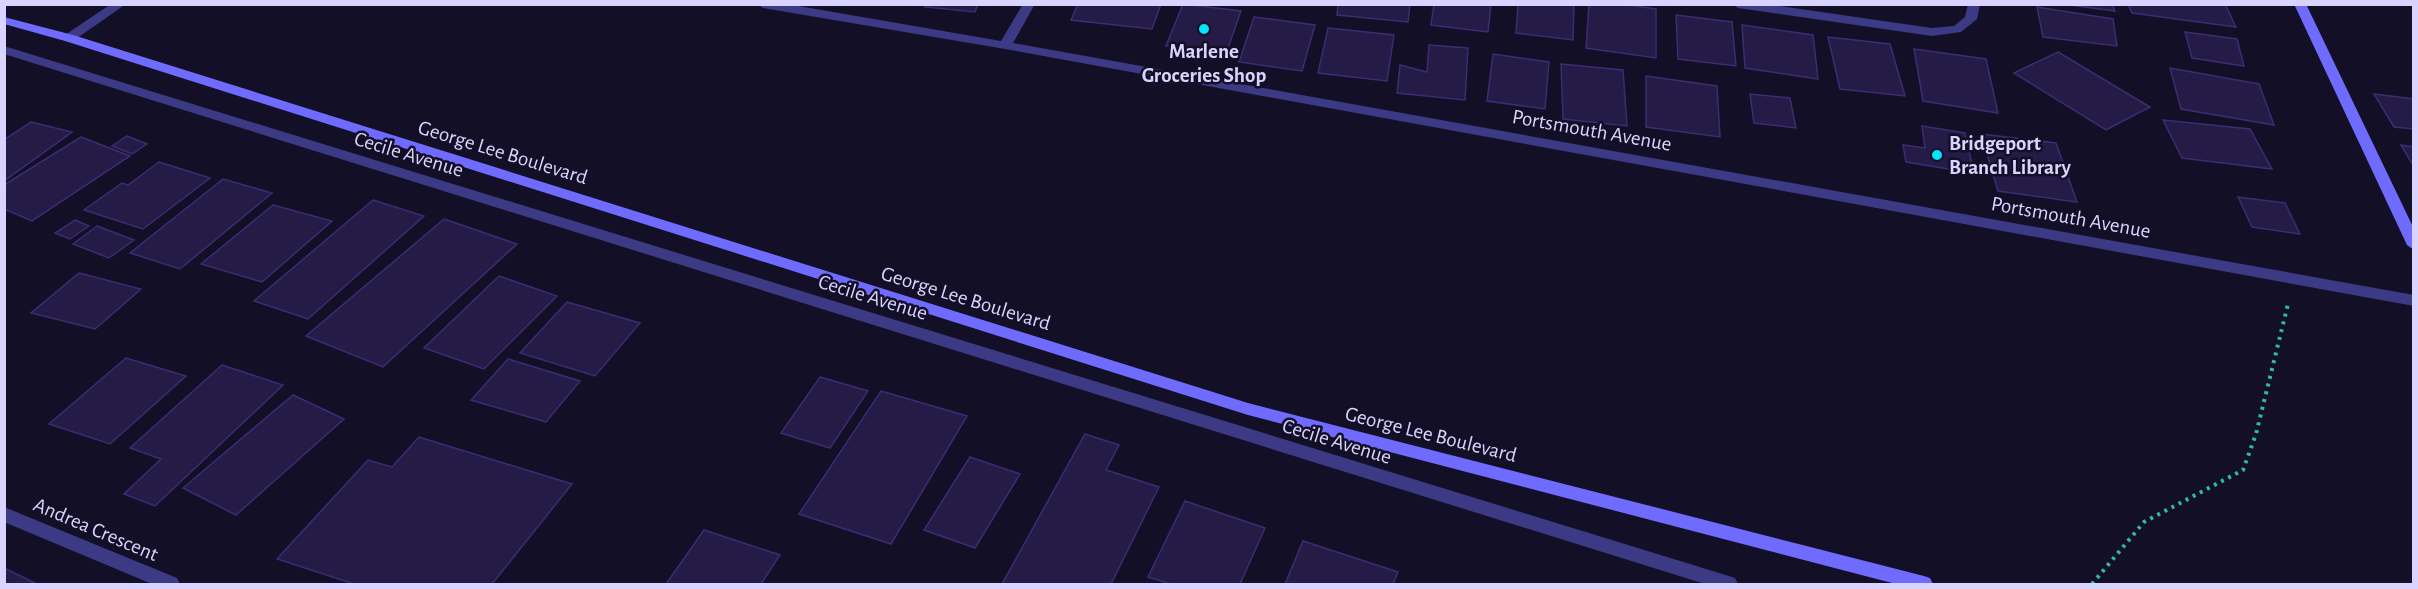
<svg xmlns="http://www.w3.org/2000/svg" width="2418" height="589" font-family="'Alegreya Sans',sans-serif">
  <rect width="100%" height="100%" fill="#130f26"/>
  <path fill="#241b47" stroke="#3b2d73" stroke-width="1.5" d="M927,4H978L975,12L925,7Z
    M1078,4H1161L1152,29L1071,20Z
    M1183,4L1241,11L1226,54L1166,46Z
    M1338,4H1410L1408,22L1337,15Z
    M1434,4H1491L1488,32L1431,25Z
    M1518,4H1574L1573,40L1516,33Z
    M1589,4H1621L1656,9V58L1586,48Z
    M2062,4H2112L2115,11Z
    M2128,4H2225L2236,27L2132,13Z
    M2037,7L2113,19L2117,46L2043,37Z
    M1676,15L1732,22L1736,66L1678,59Z
    M1254,17L1315,25L1302,71L1239,62Z
    M1742,25L1813,35L1818,79L1745,68Z
    M1328,28L1394,35L1387,81L1318,73Z
    M2185,32L2237,39L2244,66L2192,58Z
    M1828,37L1890,44L1905,96L1840,89Z
    M1429,45L1468,48L1465,100L1397,93L1400,65L1427,72Z
    M1914,49L1986,59L1998,113L1923,101Z
    M2058,52L2150,107L2106,130L2014,73Z
    M1493,54L1549,62L1545,109L1487,101Z
    M1561,64L1623,70L1627,126L1563,119Z
    M2170,68L2259,84L2274,125L2181,109Z
    M1646,76L1717,86L1720,137L1646,127Z
    M1750,94L1790,98L1796,128L1754,123Z
    M2374,94L2414,99V129L2394,127Z
    M2163,120L2250,129L2272,169L2182,158Z
    M31,122L72,132L4,181V140Z
    M1922,126L1965,133L1974,173L1906,162L1903,145L1925,148Z
    M1981,134L2056,143L2077,202L1998,191Z
    M127,136L147,144L132,154L112,146Z
    M81,137L130,156L32,221L4,209V185Z
    M2401,145L2414,147V167Z
    M159,162L210,178L143,229L84,210L122,183L128,185Z
    M223,179L272,193L180,269L130,253Z
    M2238,197L2285,203L2300,234L2252,227Z
    M373,200L424,216L308,319L254,301Z
    M273,205L332,221L262,282L201,264Z
    M444,219L517,244L383,367L306,336Z
    M75,220L89,226L70,239L55,233Z
    M97,226L134,240L109,258L73,244Z
    M79,273L141,289L95,329L31,313Z
    M499,276L557,296L484,369L424,348Z
    M567,302L640,323L595,376L520,353Z
    M126,358L186,376L110,444L49,424Z
    M508,359L580,381L546,422L471,400Z
    M222,365L283,385L155,506L124,494L161,459L130,448Z
    M820,377L868,391L830,448L781,433Z
    M881,391L967,416L891,544L799,514Z
    M293,395L344,419L236,515L183,488Z
    M1085,434L1119,445L1106,470L1159,487L1111,584H1002Z
    M419,437L572,484L492,584H354L277,559L368,460L392,467Z
    M970,457L1020,474L975,548L924,530Z
    M1185,501L1265,528L1240,584H1171L1148,577Z
    M704,530L780,555L761,584H666Z
    M1303,541L1398,572L1393,584H1285Z
    M4,568L37,584H4Z"/>
  <g fill="none" stroke-linecap="round" stroke-linejoin="round">
    <path stroke="#2fb8b0" stroke-width="4" stroke-dasharray="3 5" stroke-linecap="butt" d="M2092,584L2144,522L2243,470L2256,434L2288,304"/>
    <path fill="#3d3a85" fill-rule="evenodd" d="M111,4H126L73,41H65V35Z
      M757,4H787L1001,41L1023,4H1035L1013,43L2414,295V306L1005,49L763,8Z
      M1732,4H1766L1932,28L1954,26L1965,17L1968,4H1980L1977,19L1961,32L1932,36L1738,8Z
      M4,46L1729,576L1735,578L1738,584H1705L4,54Z
      M4,507L177,578L180,584H152L4,522Z"/>
    <path fill="#6f6bff" fill-rule="evenodd" d="M2294,4H2306L2414,229V250L2407,245Z
      M4,17L73,35L1248,403L1924,576L1930,578L1933,584H1896L1248,415L65,41L4,24Z"/>
  </g>
  <g fill="#00e5ff" stroke="#130f26" stroke-width="2">
    <circle cx="1204" cy="29" r="6"/>
    <circle cx="1937" cy="155" r="6"/>
  </g>
  <g text-anchor="middle" stroke-width="5" stroke-linejoin="round" paint-order="stroke">
    <g font-size="21" font-weight="bold" fill="#d9d4ff" stroke="#130f26">
      <text x="1204" y="58">Marlene<tspan x="1204" dy="24">Groceries Shop</tspan></text>
      <text x="1949" y="150" text-anchor="start">Bridgeport<tspan x="1949" dy="24">Branch Library</tspan></text>
    </g>
    <g font-size="21" fill="#d9d4ff" stroke="#130f26">
      <text transform="translate(1592 130) rotate(10)" y="7">Portsmouth Avenue</text>
      <text transform="translate(503 152) rotate(17)" y="7">George Lee Boulevard</text>
      <text transform="translate(409 154) rotate(17)" y="7">Cecile Avenue</text>
      <text transform="translate(2071 217) rotate(10)" y="7">Portsmouth Avenue</text>
      <text transform="translate(873 297) rotate(17)" y="7">Cecile Avenue</text>
      <text transform="translate(966 298) rotate(17)" y="7">George Lee Boulevard</text>
      <text transform="translate(1431 434) rotate(14)" y="7">George Lee Boulevard</text>
      <text transform="translate(1337 441) rotate(17)" y="7">Cecile Avenue</text>
      <text transform="translate(96 529) rotate(23)" y="7">Andrea Crescent</text>
    </g>
  </g>
  <rect width="2418" height="589" fill="none" stroke="#d9d4ff" stroke-width="12"/>
</svg>
